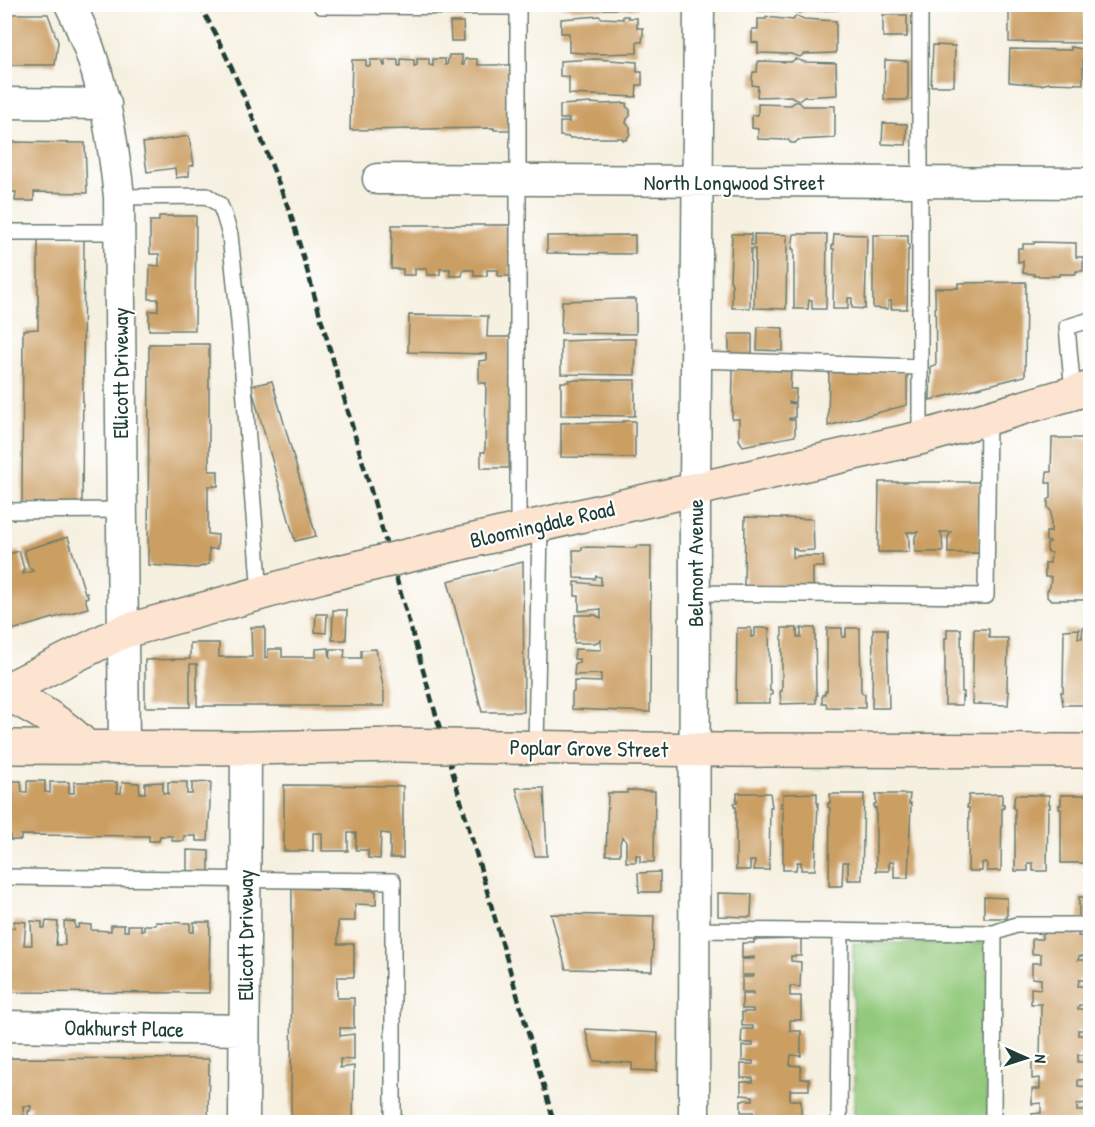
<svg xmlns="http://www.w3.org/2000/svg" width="1095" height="1127" font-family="'Patrick Hand',sans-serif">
  <rect width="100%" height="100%" fill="#fff"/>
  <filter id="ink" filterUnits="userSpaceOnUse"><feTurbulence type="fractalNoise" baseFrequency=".0167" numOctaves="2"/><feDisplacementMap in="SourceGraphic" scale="12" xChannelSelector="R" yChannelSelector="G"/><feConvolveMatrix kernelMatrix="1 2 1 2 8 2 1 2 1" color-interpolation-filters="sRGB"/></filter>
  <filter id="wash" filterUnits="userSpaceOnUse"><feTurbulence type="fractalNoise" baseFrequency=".008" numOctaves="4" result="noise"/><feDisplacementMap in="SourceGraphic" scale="24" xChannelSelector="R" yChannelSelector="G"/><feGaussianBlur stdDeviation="1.35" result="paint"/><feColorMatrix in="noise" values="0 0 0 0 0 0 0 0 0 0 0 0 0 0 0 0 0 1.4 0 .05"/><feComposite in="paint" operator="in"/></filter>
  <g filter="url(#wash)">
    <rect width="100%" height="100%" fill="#f6f0e0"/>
    <path fill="#93c97b" stroke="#598358" stroke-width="1.5" d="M853,943H988V1122H854Z"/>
    <g id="blocks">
      <path fill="#cb9e62" d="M561,5H637V9H570V7H561Z
        M758,5H837V10L804,11L800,13L792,10L766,11H758Z
        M1072,7L1084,8V43L1009,42V9Z
        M4,14H48L58,42L55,65H4Z
        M883,15H907V37H883Z
        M599,16L602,18L623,19V16H628V18H637V28H643V35L642,42H637V53L597,54L569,52V33H561V19Z
        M796,16L804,19L836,21V53L804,54L800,57L791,54L758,53V43L752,42V29H758V19H766V17L793,20Z
        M450,22H463L464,41H451Z
        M933,45L955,46L954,86H931Z
        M1071,47L1083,49V84L1049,83L1041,85L1009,82L1010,49L1071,50Z
        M449,55H462V65H464L465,59H477L478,65H511L513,130H494V128L350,130L352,60H366V66H370V60H382L384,66H385V60H398V66H401V59L414,60V66H415L417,65V59H429V65L433,66V59H445V65H447Z
        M595,59L637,62V72H642V85H637L636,97L569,94V77L560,76V61Z
        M795,59L805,62L836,63L837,95L804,97L800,100H796L791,96L757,97L758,86L752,85V79L753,72H757L758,61L791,62Z
        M885,60L908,61V100H884Z
        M795,102H799L803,106H835V138L798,140L795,143H791L788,140L758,139V129L752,128V115H758V104L791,105Z
        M592,103L602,104L627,103L626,106L630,110V116L627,119L626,123L630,127V134L626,140H623L622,138H569V137L560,136V122H569V119H560V105Z
        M883,123L907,124L906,145L882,144Z
        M189,136L194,165L189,166V176L176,178L175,168L147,172L143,143Z
        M4,142L85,143L87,193L34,192V201H15L16,192H7V207H4Z
        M159,216H196L195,330H149V311H158V299H149L150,265L159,266V254H150V221H159Z
        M392,225H511V276H498V270H487V276H474V270H463L462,276H450V269H440V275H427V269H415V275H403V269H391Z
        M732,234H751V245H754V234L787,235L786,309L754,308L755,249H751L750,308H732V284L730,280Z
        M794,234H827L826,309H812V300H809L808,309H794V249H792Z
        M834,234L867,235L865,309L852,308V298H848V309H833L834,249H832V245H833Z
        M635,235V254L547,253V236Z
        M873,235H908V245L909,246V250H908L907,309H891V301H888V309L873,308Z
        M38,239L84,240L82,506L22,503L23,330L38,329Z
        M1034,242L1076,243V257H1083V271H1076V274H1059V276H1034V274L1023,273V261L1018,262V248H1023V244H1034Z
        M1026,282L1025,376L930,400L931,366H936L935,288H958V283Z
        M625,299H636V334L561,333L562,301Z
        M409,315L488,316L487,337H510L509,468H481V452H485L486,383H479V361L487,360V354L408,352Z
        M758,327L783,328V351L757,350Z
        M729,334H752V358H729Z
        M624,339H636L635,375L561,374V341Z
        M149,344H209V471H218V486H208V534L218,535L217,549H209V564L197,568L148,565Z
        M733,369L791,371L790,389H796L795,402H789V403L795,404V418H789V420H795V436L743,446L739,440V419H732Z
        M829,371H907V405L828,426Z
        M569,380H635V416L561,415V382H569Z
        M272,381L316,536L295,541L251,386Z
        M623,421H635V458L561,457V423L623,422Z
        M1052,438H1090V600H1050L1047,597V591L1050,587L1051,577H1045V563H1050L1051,553L1047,551V544L1050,542L1046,541V532H1051V511L1048,508V500L1051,498V483H1046L1047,472H1051Z
        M879,482H980L979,553H948V537L951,532H940L942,537L943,552H915V537L918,532H907L909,537V552H878Z
        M745,517L813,519L814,550L798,551L793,547V558L798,556H823L824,567H813V586L744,587Z
        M68,537L85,593H87L88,597L85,598L88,608L5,632V555L19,551L24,569L23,574L33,571L29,567L24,550Z
        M636,546H651L650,712L572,709V693L574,692V681L601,682V674L574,675L575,663H579V659H574L575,649L601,650V640L595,643H574L575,615H595L601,618V609L579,611V596H575V582L601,585V577L596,576L595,579L574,578L573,550H582V547L636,548Z
        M523,562L524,712H482L448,581Z
        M333,610H347L346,640H332Z
        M316,614H327L326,633L315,632Z
        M251,627H265V658L268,657V649H282V657H316V649L329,648L330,658L331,649H345L344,658H361V650L376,649L384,691V706H197V664H190V707H145V660L190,659V643H219V657H252Z
        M1083,627H1090V705H1063L1061,692H1063L1064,630L1079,629L1078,638H1082Z
        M737,628H751V637H753L755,636V628H769L770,691H772V695H770V703H736Z
        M782,628H797V637H801V628H815L816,691L818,695H816V703L781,704L780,691H782Z
        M827,628H842V637H846V628H860L861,691L863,694H865V708L827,707L826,703H822V695L825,694V691H827Z
        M873,629H887L889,708H872Z
        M947,629H961L962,692H964V697L962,696V705H945V638H947Z
        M974,629H989V638H1008L1007,691L1009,692L1008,705L973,704V696H972Z
        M4,781H21L22,792H27V781H45V792L50,793V782H69V793H74V782H117V793H121L122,782L139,783L140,793H145V783L163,782V793L168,794V782H187V794H192V783L211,782L208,841H196V836H184V841H172V836H160L159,841H149V836L21,835V840H10V835H4Z
        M284,785L403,786V858H390V834L381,833L380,859L368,858V850H356V833H348V851H322V833H313V851H284Z
        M516,788H544L547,856H535Z
        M627,790L655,791L654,862H640V855H636V862H626V841L622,837L620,843V855H606L608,793H627Z
        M737,793H770L772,807H770L769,870H754L755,861H750V870H736V807H734V803H737Z
        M817,793V803H818L815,870H801V862H797L796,870H783V807H781V803H783V794Z
        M830,794H864L862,880H848V862H843L842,886H829L830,808L828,807V803H830Z
        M876,794H910L909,804L911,803L908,878H894V862H889V871H876V808H874V804H876Z
        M1002,794V804H1004V808H1002L1001,871H987V863L985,862L982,863V871H968L969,808H967L969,795Z
        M1015,795H1049V804H1050V808H1048L1047,871H1033V863H1028V871H1015V809L1013,808Z
        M1061,795H1090V863H1061V809H1059V805H1061Z
        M187,850L209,851V873H187Z
        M660,872V892H639L638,873Z
        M292,888L376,891V905L355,904V921H338V944H354V977H337V998H354V1028H340V1036L354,1034V1060L340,1059V1068L354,1066L353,1122H291Z
        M718,893L752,894L751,917L718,916Z
        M984,897L1007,898V918H984Z
        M1079,897H1090V919H1079Z
        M551,914L654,916L652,971L566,969Z
        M4,921L9,922V928H14V921L26,922L24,945H32L31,921L42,922V928H45L46,921L58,922L56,945H65L64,921L75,922V928H78L79,924L91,925V930L111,931V925H124V931H128V925H141V931H144V925H156V922L190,923V932H194V922H210L209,993L4,992Z
        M1042,931H1079L1078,936L1090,937V956H1079L1078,960H1090V980H1079L1078,986H1090V1005H1079L1078,1009H1090V1030H1078V1035H1090V1055H1078V1062H1090V1079L1078,1080V1086L1090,1087V1103L1077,1104V1111H1090V1122H1032V1114L1041,1113V1103L1032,1104V1089H1040V1078L1032,1079V1063H1040L1041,1004H1031V988L1041,989V979L1032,978V963H1041V954H1032V939H1042Z
        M801,939V956H791V961L801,962L800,987L790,986V996H801V1020H790V1031H801V1056L791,1055L790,1065L801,1066V1079H809V1090H790V1100H801V1122H741V1117H753V1112H741V1100H753V1096L741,1095V1082H753V1078H741V1064H753V1061H742V1046H753V1043H741L742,1029H753V1026H742V1012H753V1009H742V994H753V992H742V977H753L754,975H742V959H754V957L742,958V943H754V940Z
        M585,1029L658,1033L657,1071L632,1070V1063L594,1061Z
        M4,1058L209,1059L208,1122H192V1120H188V1122H176V1120H172V1122H159L157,1120L156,1122H143L141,1120L139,1122H128V1120H123V1122H111V1120H106V1122H94V1120H91V1122H77V1120H75L74,1122H60V1120L29,1122L28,1111H30L31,1106H23L24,1122H4Z"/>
    </g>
  </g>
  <g filter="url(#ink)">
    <use href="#blocks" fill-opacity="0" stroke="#6a7c70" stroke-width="1.5"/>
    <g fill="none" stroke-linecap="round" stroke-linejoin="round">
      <g stroke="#6a7c70" stroke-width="18">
        <path id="lane" d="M518,4V529
          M321,6L518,7
          M119,197L207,196L220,205L224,215L230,235L239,322L260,594
          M4,232H119
          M696,360L920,367
          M1073,393L1067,327L1090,320
          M920,438V4
          M4,511L121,510
          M695,593L986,596L988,417
          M536,747L540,525
          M4,877L393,881V1122
          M693,930L994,933L993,1122
          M994,933L1016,925H1090
          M839,1122L841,931"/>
      </g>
      <g stroke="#6a7c70" stroke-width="33">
        <path id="street" d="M70,4C101,65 112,130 119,197L124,748
          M4,103L106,104
          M378,179L1090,183
          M4,1026L244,1030
          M244,1122L246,748
          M694,1122L695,490L699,4"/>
      </g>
      <g stroke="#6a7c70" stroke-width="36">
        <path id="secondary" d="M457,544L920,438L1090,388
          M4,691L122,632L322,576
          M4,692C35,708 63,723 87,748
          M4,747L246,748L398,745
          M500,747L719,750L1090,751"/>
      </g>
      <use href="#lane" stroke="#fff" stroke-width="15"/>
      <use href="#street" stroke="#fff" stroke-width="30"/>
      <use href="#secondary" stroke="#fde4d0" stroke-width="33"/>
      <path stroke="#1f3d34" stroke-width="4.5" stroke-dasharray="9 4.5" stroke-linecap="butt" d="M199,4C237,70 263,144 291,215L554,1122"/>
      <g stroke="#6a7c70" stroke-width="36" stroke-linecap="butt">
        <path id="secondary-bridge" d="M322,576L457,544
          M398,745L500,747"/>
      </g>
      <use href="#secondary-bridge" stroke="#fde4d0" stroke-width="33"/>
    </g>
  </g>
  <g text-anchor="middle" stroke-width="4.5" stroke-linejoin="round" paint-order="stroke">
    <g font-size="22" fill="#1f3d34" stroke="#fff">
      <text x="734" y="190">North Longwood Street</text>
      <text transform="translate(120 373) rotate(-90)" y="8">Ellicott Driveway</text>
      <text transform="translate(542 524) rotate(-13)" y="8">Bloomingdale Road</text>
      <text transform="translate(695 563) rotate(-90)" y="8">Belmont Avenue</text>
      <text transform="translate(589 748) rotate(1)" y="8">Poplar Grove Street</text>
      <text transform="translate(245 935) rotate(-90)" y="8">Ellicott Driveway</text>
      <text transform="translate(124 1028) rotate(1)" y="8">Oakhurst Place</text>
    </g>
  </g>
  <rect width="1095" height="1127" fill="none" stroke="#fff" stroke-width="24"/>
  <g transform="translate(1026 1058) rotate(93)" stroke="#ffffff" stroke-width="4.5" paint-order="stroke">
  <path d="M0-4.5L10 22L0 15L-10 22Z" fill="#1f3d34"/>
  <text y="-9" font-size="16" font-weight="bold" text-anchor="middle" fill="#1f3d34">N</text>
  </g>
</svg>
